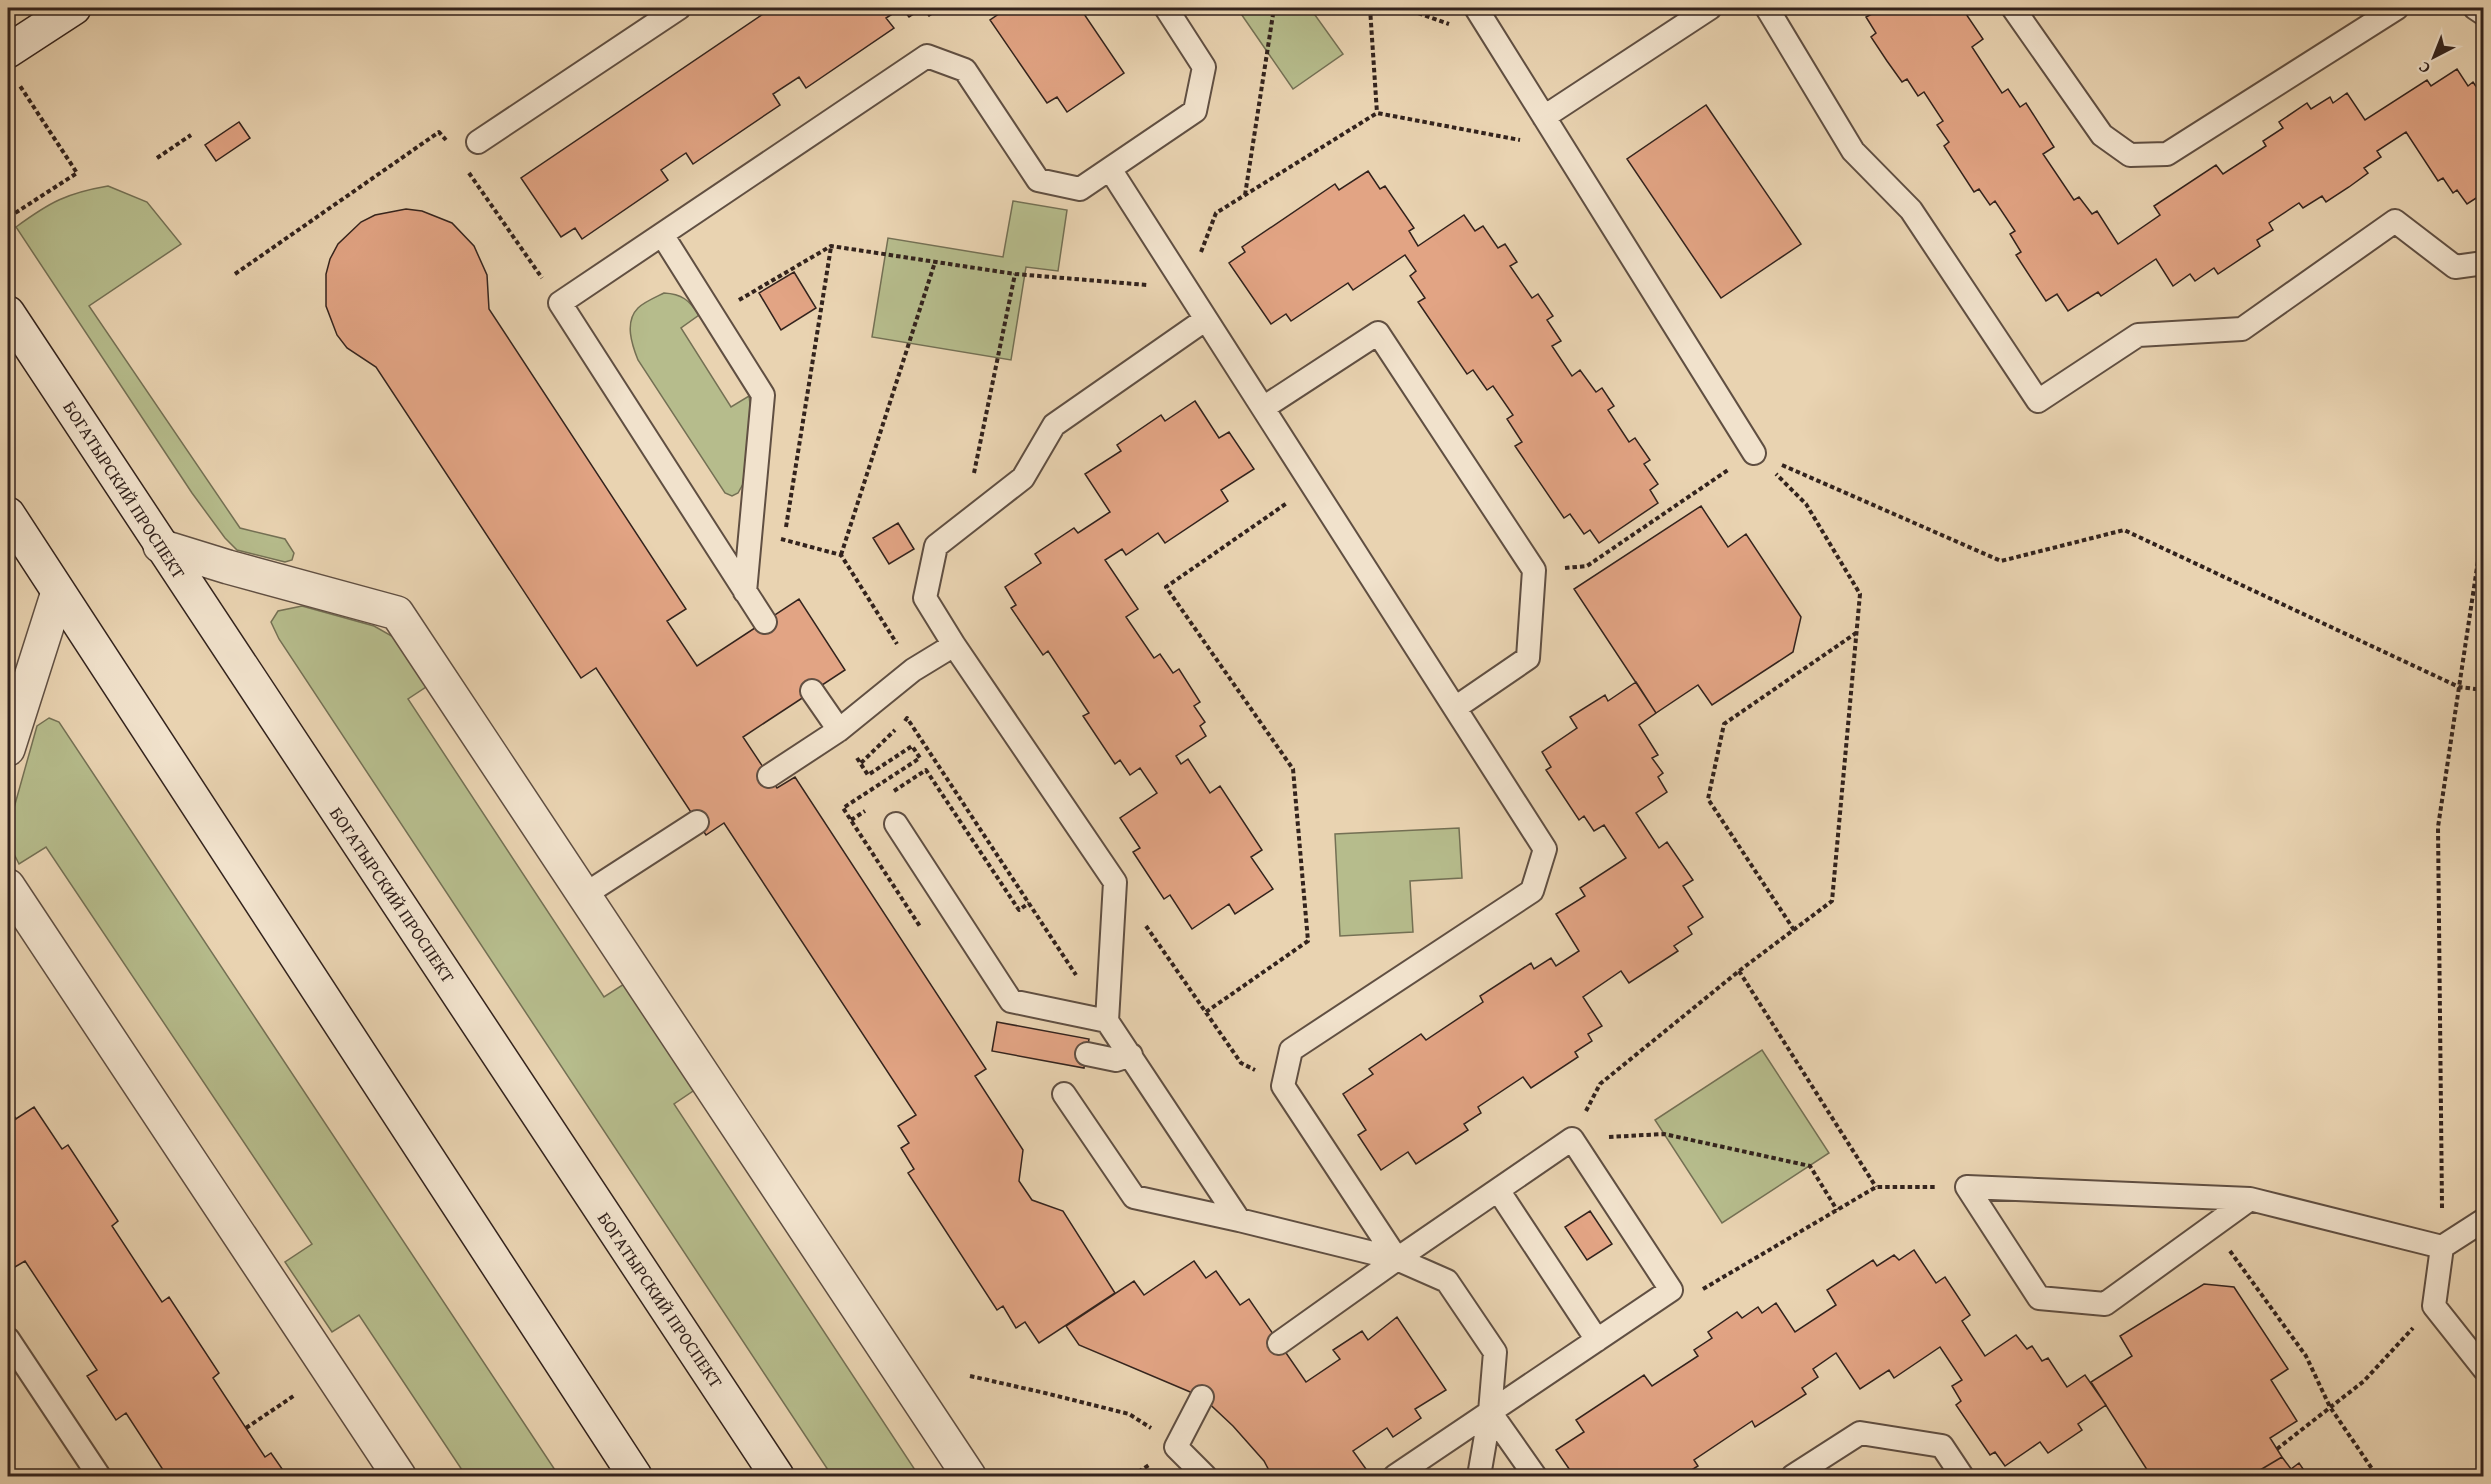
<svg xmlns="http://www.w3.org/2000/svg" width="2491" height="1484" font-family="'Gentium Book Plus',serif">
  <rect width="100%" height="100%" fill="#e9d3b1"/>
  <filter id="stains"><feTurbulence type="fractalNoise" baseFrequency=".00333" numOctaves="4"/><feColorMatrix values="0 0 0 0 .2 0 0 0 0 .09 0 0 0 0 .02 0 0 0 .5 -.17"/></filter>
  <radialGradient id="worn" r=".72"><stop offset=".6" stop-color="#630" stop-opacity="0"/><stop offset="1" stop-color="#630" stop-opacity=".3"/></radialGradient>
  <path fill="#b6bc8c" stroke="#747054" stroke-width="1.5" d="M1237,8H1310L1343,54L1293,89Z
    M108,186L147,202L181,244L89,306L240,528L285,539L294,553L292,560L285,562L237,550L225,538L192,493L16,227C50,202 67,193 108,186Z
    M1013,201L1067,210L1058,271L1026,267L1011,360L872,337L888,238L1003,257Z
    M664,293C682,294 689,300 699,315L681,328L731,407L749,396L751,412L743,484L738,493L732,496L725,493L638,360C632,345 624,322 638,308C644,302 656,297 664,293Z
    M302,606L374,626L397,639L429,685L408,699L604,997L624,984L696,1089L674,1104L919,1476H832L279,639L271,622L278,611Z
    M49,718L59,722L559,1476H466L359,1315L332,1332L285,1262L312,1244L46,847L19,864L9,844L8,829L37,726Z
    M1459,828L1462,878L1410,881L1413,932L1340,936L1335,834Z
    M1762,1050L1829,1153L1722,1223L1655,1120Z"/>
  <path fill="#e2a484" stroke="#33231d" stroke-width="1.5" d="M772,8H902L886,18L894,28L806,88L799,77L773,94L780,105L693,164L686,153L661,170L668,180L582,239L575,228L561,237L521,178Z
    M902,8H923L909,17Z
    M923,8H942L929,16Z
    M996,8H1080L1124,73L1067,112L1057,97L1047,103L990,20L1000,13Z
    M1868,8H1962L1983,39L1972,47L2002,93L2008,89L2020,107L2026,103L2054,147L2043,154L2074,200L2079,197L2092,214L2097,211L2118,244L2160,215L2154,206L2216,165L2223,174L2266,146L2263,141L2283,128L2279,122L2307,103L2311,109L2330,97L2333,103L2347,93L2365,120L2427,80L2431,86L2457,69L2468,86L2473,82L2484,98V193L2467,204L2457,190L2453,193L2443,178L2438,181L2406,132L2377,151L2381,157L2364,168L2368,173L2349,187L2326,202L2322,196L2303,208L2299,203L2269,223L2273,230L2257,240L2260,246L2218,274L2214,268L2195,281L2190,274L2173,286L2156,259L2101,296L2098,292L2068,311L2057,294L2046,301L2016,255L2021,252L2010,234L2015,231L1995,201L1990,205L1979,189L1974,192L1944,146L1949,142L1937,125L1943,121L1924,92L1918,96L1907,79L1902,82L1887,61L1871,37L1876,33L1866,17L1872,14Z
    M1706,105L1801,244L1721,298L1627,159Z
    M239,122L250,138L216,161L205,145Z
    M1368,171L1380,189L1385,186L1414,228L1409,231L1418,246L1464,215L1475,231L1483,226L1498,248L1505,244L1517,262L1510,266L1532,298L1538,294L1553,316L1547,320L1561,341L1552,346L1572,376L1580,370L1596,392L1602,388L1614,406L1608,410L1629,442L1635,438L1650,460L1644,464L1658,484L1650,490L1658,503L1599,543L1590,530L1584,534L1570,514L1564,518L1515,446L1522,442L1507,419L1513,415L1493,386L1487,390L1473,370L1467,374L1418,302L1425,298L1410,276L1416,271L1405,255L1353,290L1348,283L1291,321L1286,314L1271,324L1229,263L1245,252L1242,247L1335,184L1339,190Z
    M406,209L422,211L452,223L474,246L487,275L489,309L686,609L667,621L697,666L799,599L845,670L743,737L777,788L795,777L986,1069L975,1076L1023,1150L1019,1181L1032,1200L1063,1211L1115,1293L1039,1343L1025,1322L1016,1328L1003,1306L997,1310L908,1173L914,1169L901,1148L909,1143L898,1126L916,1115L724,823L706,835L596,668L581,678L376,367L347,348L337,335L326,306V274L330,259L338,244L361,222L375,215Z
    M794,272L816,308L781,330L759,293Z
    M1195,401L1219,438L1229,432L1254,469L1221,490L1228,501L1165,543L1158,533L1126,555L1122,549L1105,560L1138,609L1126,617L1154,658L1160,654L1173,673L1179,669L1200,702L1194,706L1205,722L1200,726L1206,736L1176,756L1181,764L1188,759L1210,793L1220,786L1262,850L1251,857L1273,889L1235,914L1229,904L1192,929L1170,895L1164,899L1133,852L1140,848L1120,818L1157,793L1140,768L1130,775L1120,760L1115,764L1083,716L1089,713L1048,651L1043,655L1011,608L1016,605L1005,587L1041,563L1035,554L1074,528L1078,533L1110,512L1085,474L1121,451L1117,445L1161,415L1165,421Z
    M1701,506L1728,547L1746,534L1801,617L1793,652L1712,705L1698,685L1656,713L1574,589Z
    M898,523L914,549L889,564L873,538Z
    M1636,682L1656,713L1639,725L1658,755L1652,758L1663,773L1658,777L1667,792L1636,813L1659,848L1667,842L1693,880L1683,886L1703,917L1688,927L1692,934L1674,946L1678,951L1629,983L1621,971L1583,997L1602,1026L1588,1034L1592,1041L1575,1052L1578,1057L1531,1088L1523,1077L1478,1107L1481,1113L1464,1124L1468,1130L1416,1164L1408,1152L1381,1170L1358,1135L1366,1130L1343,1094L1373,1074L1369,1069L1421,1034L1426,1040L1483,1002L1480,996L1531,963L1534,969L1551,958L1556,966L1579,951L1556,914L1585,896L1580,888L1626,858L1604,825L1594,831L1584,816L1579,820L1546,770L1551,767L1542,752L1577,728L1570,717L1605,695L1608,701Z
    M997,1022L1089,1039L1084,1068L992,1051Z
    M8,1106L16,1119L8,1124Z
    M34,1107L62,1149L68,1145L118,1221L112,1226L162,1302L169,1297L219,1373L213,1378L265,1457L271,1453L287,1476H167L126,1413L116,1420L87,1376L97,1370L25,1261L15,1267L8,1256V1124Z
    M1590,1211L1612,1244L1587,1260L1565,1227Z
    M1914,1250L1936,1283L1945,1277L1970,1315L1962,1321L1985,1356L2016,1335L2027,1349L2032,1346L2042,1361L2048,1358L2067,1387L2085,1375L2106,1405L2078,1424L2082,1430L2048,1453L2040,1442L2005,1466L1995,1452L1990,1455L1956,1405L1961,1401L1952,1386L1962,1380L1940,1347L1894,1378L1889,1370L1860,1389L1836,1353L1813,1369L1818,1377L1802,1388L1806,1394L1755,1427L1752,1421L1694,1460L1698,1466L1682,1476H1574L1556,1450L1584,1432L1576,1420L1644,1375L1652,1386L1698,1356L1694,1350L1712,1338L1708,1332L1737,1312L1742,1318L1758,1307L1762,1313L1776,1303L1795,1332L1836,1305L1827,1290L1873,1260L1877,1266L1894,1255L1899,1260Z
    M1194,1261L1206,1278L1216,1271L1240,1305L1249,1299L1306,1382L1340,1359L1333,1350L1362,1331L1368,1340L1397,1317L1446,1390L1415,1409L1421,1418L1393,1437L1387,1428L1353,1451L1371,1476H1272L1264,1461L1233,1426L1202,1397L1079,1345L1066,1326L1134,1281L1144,1295Z
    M2204,1284L2234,1287L2288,1369L2271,1380L2297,1421L2270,1438L2282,1457L2250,1476H2151L2091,1382L2132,1356L2120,1336Z
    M2282,1457L2291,1469L2299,1463L2308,1476H2250Z"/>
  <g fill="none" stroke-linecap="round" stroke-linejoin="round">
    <g stroke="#604f42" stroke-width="26">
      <path id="lane" d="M1476,8L1754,453
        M1767,8L1853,151L1911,210L2038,401L2138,335L2242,329L2395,221L2455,267L2484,263
        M2013,8L2102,135L2130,155L2167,154L2397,8
        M2475,8L2484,14
        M1544,117L1710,8
        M478,142L679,8
        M1110,169L1545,849L1532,891L1291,1050L1283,1086L1397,1259
        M663,236L763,395L745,592
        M1206,319L1054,425L1023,478L936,546L925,598L954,645L1115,882L1107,1021L1239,1220L1397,1259L1572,1139L1671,1290L1490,1412L1479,1476
        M1263,408L1378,333L1534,570L1528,658L1455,708
        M765,622L560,303L927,56L965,70L1038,180L1080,189L1195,111L1204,67L1166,8
        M812,691L839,730
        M769,776L839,730L913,670L954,645
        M896,824L1011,1001L1107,1021
        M584,895L697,822
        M1087,1054L1116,1060L1131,1055
        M1064,1094L1134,1197L1239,1220
        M1967,1187L2250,1199L2442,1247
        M1967,1187L2039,1298L2105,1304L2250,1199
        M1498,1190L1597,1340
        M2484,1220L2442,1247L2434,1306L2484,1369
        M8,1339L99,1476
        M1279,1343L1397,1259L1447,1281L1495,1352L1490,1412L1395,1476
        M1202,1397L1176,1447L1205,1476
        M1490,1412L1535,1476
        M1793,1476L1860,1433L1942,1446L1962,1476"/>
    </g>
    <g stroke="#604f42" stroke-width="36">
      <path id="street" d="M160,546L228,567L397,613L969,1476
        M8,749L58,592
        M8,886L399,1476"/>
    </g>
    <g stroke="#33231d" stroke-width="36">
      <path id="secondary" d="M8,51L74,8
        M8,313L777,1476
        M8,514L635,1476"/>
    </g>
    <path stroke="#33231d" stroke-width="4" stroke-dasharray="4.5 3" stroke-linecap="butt" d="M1370,8L1377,113
      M1404,8L1449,24
      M157,158L191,135
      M469,173L542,278
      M1245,195L1274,8
      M9,217L77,173L20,86
      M1201,252L1216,213L1377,113L1520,140
      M235,274L439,132L446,140
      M739,300L831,246L1015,274L1147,285
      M1782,465L2001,561L2124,530L2459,687L2484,690
      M974,473L1015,274
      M786,527L831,247
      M781,539L841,555L897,644
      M841,555L935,262
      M1565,568L1587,566L1728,470
      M905,721L907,718L1076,975
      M857,758L868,775L912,746L920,758L843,808L921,928
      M861,763L895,730
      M894,791L926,770L1019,910L1029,903
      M851,820L865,811
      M1146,926L1241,1063L1255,1070
      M1794,930L1708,799L1724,724L1856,633
      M1739,971L1876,1187
      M1206,1012L1308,941L1293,769L1166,587L1287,503
      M1586,1111L1600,1084L1739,971L1832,901L1860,594L1806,504L1776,474
      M1609,1137L1664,1134L1810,1166L1837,1210
      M2442,1208L2438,827L2484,521
      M2230,1251L2306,1356L2330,1407L2377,1476
      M1703,1289L1876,1187H1935
      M970,1376L1045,1393L1129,1414L1151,1428
      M246,1428L295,1395
      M2277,1449L2364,1381L2413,1328
      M1132,1476L1149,1465"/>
    <use href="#lane" stroke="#f1e2cc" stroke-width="22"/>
    <use href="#street" stroke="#f1e2cc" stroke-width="33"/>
    <use href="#secondary" stroke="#f1e2cc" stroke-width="33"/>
  </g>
  <g text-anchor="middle" stroke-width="5" stroke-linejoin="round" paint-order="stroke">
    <g font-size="18" fill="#33231d" stroke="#f1e2cc">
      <text transform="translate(124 490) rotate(57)" y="6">БОГАТЫРСКИЙ ПРОСПЕКТ</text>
      <text transform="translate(392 895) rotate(56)" y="6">БОГАТЫРСКИЙ ПРОСПЕКТ</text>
      <text transform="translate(660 1300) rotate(56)" y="6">БОГАТЫРСКИЙ ПРОСПЕКТ</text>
    </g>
  </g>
  <rect width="2491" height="1484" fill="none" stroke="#e9d3b1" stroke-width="30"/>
  <rect x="9" y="9" width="2473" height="1466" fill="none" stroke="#33231d" stroke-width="3"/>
  <rect x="15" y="15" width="2461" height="1454" fill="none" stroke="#33231d" stroke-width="1.5"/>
  <g transform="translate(2434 57) rotate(222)" stroke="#f1e2cc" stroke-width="4.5" paint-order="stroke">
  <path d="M0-4.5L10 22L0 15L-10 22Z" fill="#33231d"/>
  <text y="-9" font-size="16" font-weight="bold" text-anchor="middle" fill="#33231d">С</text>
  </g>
  <rect width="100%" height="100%" filter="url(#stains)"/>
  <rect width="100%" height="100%" fill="url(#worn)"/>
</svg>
